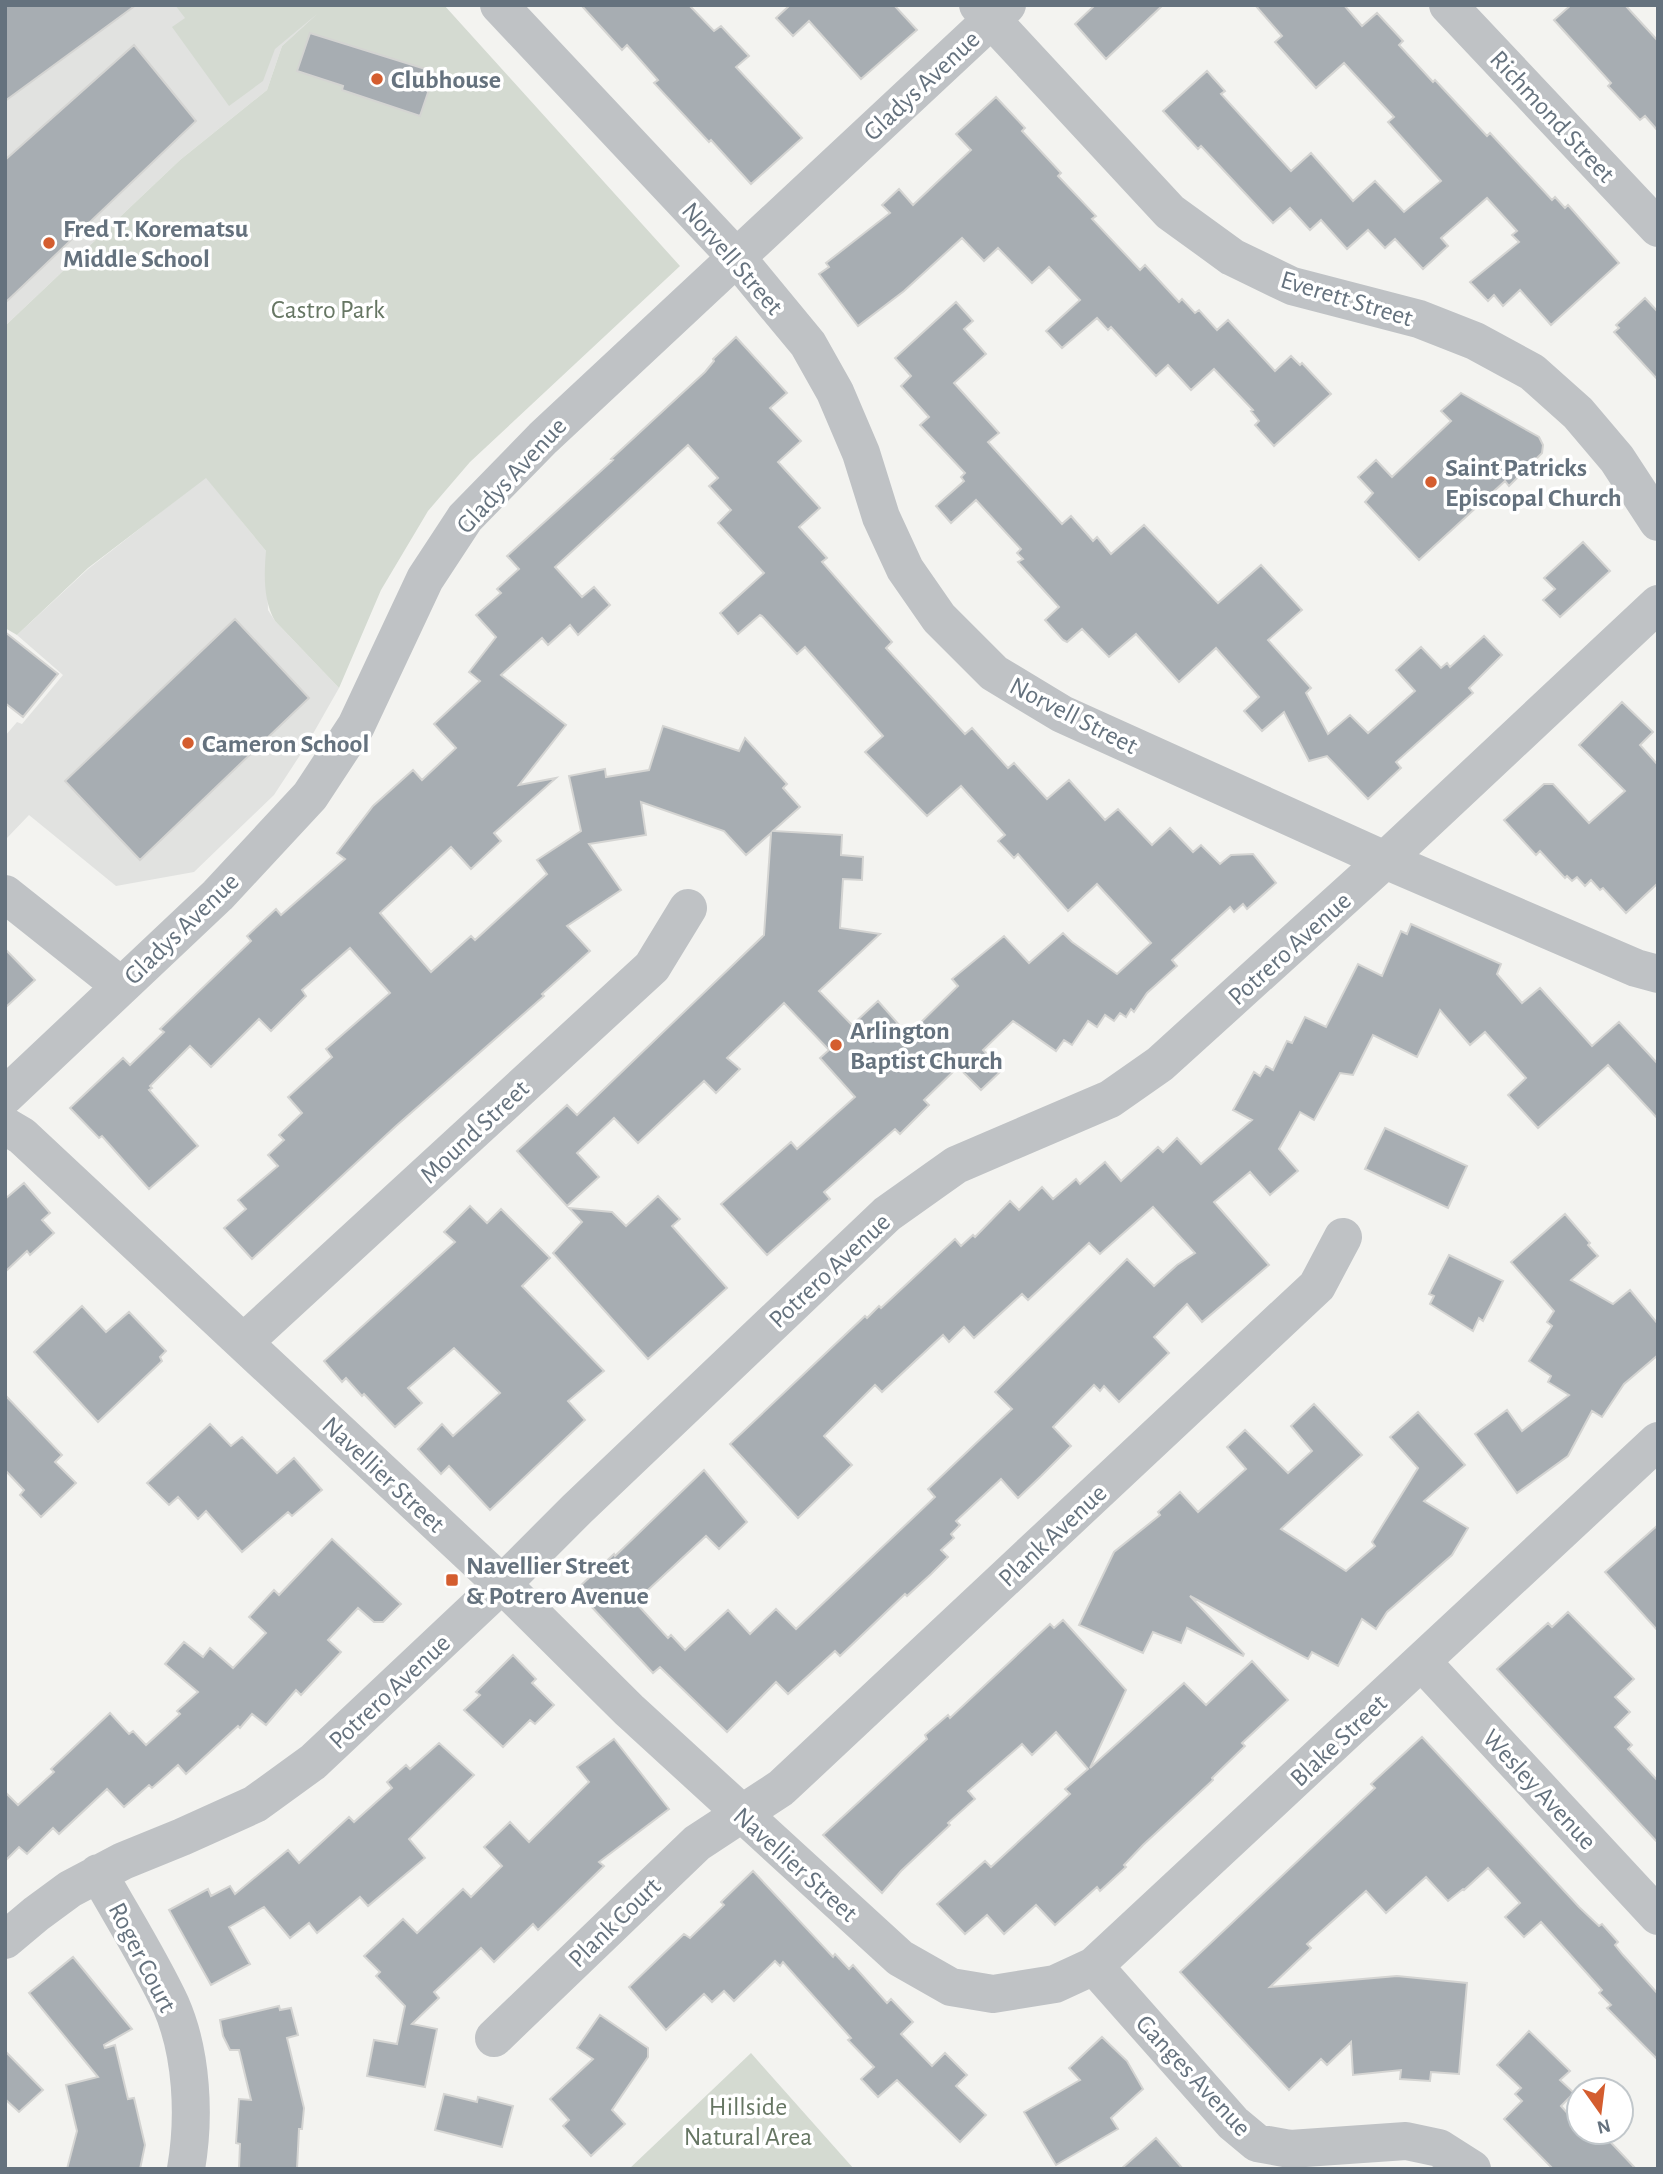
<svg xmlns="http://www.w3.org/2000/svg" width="1663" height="2174" font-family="'Alegreya Sans',sans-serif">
  <rect width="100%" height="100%" fill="#f3f3f0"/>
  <path fill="#e1e2e0" d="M5,5H327L282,46L267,90L180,160L5,326Z
    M206,477L266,551L268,610L275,621L339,688L306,746L274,795L194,872L116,886L29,815L7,838L5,837V736L17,722L22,724L63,675L17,635L88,569Z"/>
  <path fill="#d4dad1" d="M175,5H444L680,266L470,462L428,511L381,590L339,688L275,621C263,600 264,574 266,551L206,478L88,568L17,635L5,628V326L180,160L267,90L282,46L317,14L275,49L263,81L229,106L172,27L185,18Z
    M751,2053L854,2169H629Z"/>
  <path fill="#a7adb2" stroke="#d4d4d2" stroke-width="2" fill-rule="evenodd" d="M5,5H136L5,101Z
    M581,5H689L714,31L721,26L749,56L736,67L802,138L751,184L711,140L709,142L654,83L658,80L627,45L622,50Z
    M790,5H894L917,30L861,79L809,21L793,36L776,18Z
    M1095,5H1163L1106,59L1075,24Z
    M1255,5H1344L1362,26L1377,13L1403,41L1399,45L1433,82L1435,80L1487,136L1490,133L1552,200L1555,197L1565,208L1568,205L1619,263L1551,325L1520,290L1503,306L1494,295L1488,301L1470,282L1519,242L1512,235L1517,231L1487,198L1441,238L1448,246L1423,269L1395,239L1385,248L1368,230L1347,249L1321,220L1310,230L1290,208L1273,223L1201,146L1198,149L1163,111L1207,71L1225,91L1221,94L1291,171L1311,153L1353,201L1375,181L1404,212L1441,181L1388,122L1394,117L1344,63L1316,88L1275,42L1282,36Z
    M1571,5H1625L1658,41V131L1645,116L1640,120L1608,86L1611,83L1554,20Z
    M310,33L435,72L420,116L342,90L343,86L297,71Z
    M134,45L196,121L5,303V160Z
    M996,97L1025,128L1022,131L1061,173L1058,176L1096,216L1092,219L1140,270L1145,265L1179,302L1182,299L1195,313L1199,310L1217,330L1228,320L1275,371L1291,356L1300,365L1302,363L1331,394L1274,446L1255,425L1259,421L1251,411L1253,410L1214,369L1191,390L1168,365L1156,376L1111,327L1108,330L1097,318L1062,348L1046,331L1080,300L1049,267L1032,283L998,248L984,261L962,238L904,291L858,326L819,274L829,267L826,263L890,213L882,205L899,189L913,205L971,150L956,134Z
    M1645,298L1658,312V380L1614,332L1619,328L1616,325Z
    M956,302L973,321L964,329L986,354L954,383L999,433L988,442L1062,524L1071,516L1093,541L1097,537L1111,554L1144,525L1218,603L1261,565L1302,610L1268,640L1311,688L1306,693L1328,734L1350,715L1368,733L1415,691L1396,670L1421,647L1441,668L1447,663L1450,667L1484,636L1502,655L1469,688L1473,693L1396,762L1401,768L1368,799L1327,756L1309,761L1284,712L1262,731L1244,711L1259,697L1216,648L1179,682L1136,634L1109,657L1082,629L1067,642L1063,640L1045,620L1059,607L1018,562L1023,559L1017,553L1021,549L976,500L951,523L936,506L964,481L961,477L965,473L920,425L929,417L901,386L911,376L895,358Z
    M736,337L787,393L770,408L801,441L778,462L820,508L799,527L827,558L822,562L892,642L886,648L965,734L972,728L1008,768L1014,763L1047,799L1069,780L1105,820L1118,809L1152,845L1170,828L1193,852L1201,845L1220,864L1231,855L1253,854L1276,883L1247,909L1243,904L1234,912L1230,907L1172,960L1177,966L1147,993L1134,1012L1131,1009L1126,1017L1120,1013L1114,1021L1105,1015L1097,1027L1088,1021L1072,1045L1064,1040L1056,1051L1013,1021L983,1050L1002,1070L981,1090L958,1067L924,1100L929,1105L900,1134L895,1129L824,1192L830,1199L767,1255L721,1204L791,1142L797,1149L855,1097L820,1058L829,1050L784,1003L727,1058L740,1069L716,1093L704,1081L638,1143L614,1118L577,1153L599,1177L567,1206L517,1151L567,1105L577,1115L764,935L771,833L746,855L724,831L641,802L646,835L589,844L621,890L567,926L590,951L542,994L544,996L396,1126L252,1259L224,1228L246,1209L238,1200L278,1166L268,1155L284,1140L279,1135L302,1113L288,1097L332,1057L326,1049L390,993L350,948L302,990L306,996L271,1031L259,1019L211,1067L190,1046L150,1086L152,1088L149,1090L198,1146L149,1189L102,1136L99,1138L70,1108L123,1058L130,1065L164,1032L160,1029L251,941L247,936L276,909L281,915L345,859L337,853L373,806L413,770L422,780L456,748L434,724L480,681L469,672L496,637L476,615L501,593L497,589L519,569L507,556L613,460L611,459L705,372L714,361L713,359ZM688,445L718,478L709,486L731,510L718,523L764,573L720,613L738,634L760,615L762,616L797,654L805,647L883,736L865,752L927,816L961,786L1005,835L998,841L1014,858L1018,854L1068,911L1097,884L1151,943L1117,974L1072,942L1063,933L1029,963L1004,936L952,979L958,986L908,1035L878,1001L852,1025L819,991L880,934L840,928L843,879L862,880L863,857L841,855L842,835L773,831L800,807L783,788L787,784L745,738L739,751L663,726L649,770L606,777L605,769L569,776L581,831L537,860L547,874L475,940L471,936L431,972L380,913L451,847L471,869L501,841L494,833L556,778L519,785L566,725L501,675L542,638L548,645L570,625L578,635L610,605L594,587L582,597L555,567Z
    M1461,393L1539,437L1543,445L1542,453L1509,486L1505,481L1419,560L1365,502L1373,493L1358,477L1376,460L1392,477L1451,421L1441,411Z
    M1583,542L1610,571L1560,617L1543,600L1555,589L1544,578Z
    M235,619L309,698L140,860L65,781Z
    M5,632L58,674L23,717L5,703Z
    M1622,702L1653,732L1640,745L1658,765V883L1626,913L1603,888L1600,890L1591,880L1585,886L1577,877L1572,881L1567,876L1565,878L1540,851L1536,855L1504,820L1544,784H1553L1589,823L1625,791L1579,745Z
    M1411,924L1501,964L1497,974L1522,1003L1540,988L1592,1046L1619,1022L1658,1064V1119L1608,1065L1538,1128L1508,1095L1526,1078L1485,1032L1470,1045L1440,1010L1417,1057L1373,1035L1353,1075L1340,1073L1314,1120L1300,1112L1279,1149L1298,1171L1270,1195L1250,1172L1214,1202L1269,1265L1202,1322L1187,1304L1154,1337L1169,1353L1119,1402L1104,1386L1100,1391L1094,1385L1053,1427L1071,1446L1041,1476L1018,1498L1001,1479L956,1521L960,1525L951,1534L954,1538L941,1550L948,1557L931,1574L907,1596L905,1594L840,1656L835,1651L788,1694L776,1682L727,1732L660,1667L653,1673L576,1590L614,1554L615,1556L704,1470L747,1522L719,1549L706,1536L635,1602L668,1638L671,1635L685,1650L728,1610L750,1634L776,1609L796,1629L935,1497L928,1489L1012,1409L995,1392L1127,1259L1154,1286L1177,1265L1195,1253L1153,1207L1100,1254L1089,1243L1028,1300L1022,1294L974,1338L964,1327L949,1342L943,1335L882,1392L875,1385L824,1436L852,1465L798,1518L730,1444L865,1316L867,1318L879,1306L881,1308L955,1239L961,1246L973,1235L975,1237L1010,1201L1019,1210L1042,1187L1053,1199L1076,1179L1080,1184L1105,1162L1121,1181L1158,1147L1163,1152L1177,1138L1201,1164L1252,1120L1233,1110L1254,1072L1260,1076L1266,1066L1273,1070L1287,1041L1292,1043L1305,1017L1326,1027L1358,964L1382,976L1401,931L1407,934Z
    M5,949L35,980L5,1008Z
    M1385,1128L1467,1166L1448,1208L1365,1169Z
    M24,1183L50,1213L42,1220L54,1233L30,1255L27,1251L5,1272V1199Z
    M658,1196L680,1219L672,1226L727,1288L648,1359L553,1253L582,1222L569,1208L612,1212L626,1226Z
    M470,1206L487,1223L501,1209L550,1258L522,1286L604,1371L568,1401L585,1420L490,1510L449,1466L441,1474L418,1449L442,1424L453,1436L500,1393L454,1348L408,1388L422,1403L395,1427L364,1394L362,1396L346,1378L342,1382L324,1361L455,1242L444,1232Z
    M1565,1214L1590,1243L1588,1245L1598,1256L1571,1280L1613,1304L1630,1290L1658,1324V1355L1624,1384L1602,1417L1592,1411L1568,1456L1517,1493L1475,1434L1507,1410L1522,1431L1569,1395L1548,1382L1551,1376L1529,1361L1552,1326L1547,1322L1554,1311L1511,1262Z
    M1449,1255L1503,1281L1483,1321L1479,1318L1473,1331L1430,1304L1434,1296L1429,1294Z
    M82,1306L106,1332L129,1312L166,1351L160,1357L162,1361L98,1422L34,1352Z
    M5,1395L62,1455L55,1462L76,1483L41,1517L20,1495L24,1490L5,1470Z
    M1314,1404L1362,1455L1281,1529L1346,1571L1375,1546L1372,1542L1418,1468L1390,1437L1418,1412L1465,1465L1424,1501L1468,1528L1452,1555L1387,1612L1376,1629L1362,1619L1338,1666L1312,1652L1308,1659L1190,1596L1244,1654L1243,1656L1187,1628L1181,1643L1153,1632L1143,1653L1079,1625L1114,1552L1160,1515L1158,1512L1180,1492L1198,1512L1246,1469L1227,1447L1245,1430L1288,1473L1312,1451L1291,1426Z
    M210,1424L231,1446L242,1437L277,1473L294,1458L322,1490L292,1516L288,1512L242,1552L206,1511L198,1519L178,1497L169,1505L147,1483Z
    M1658,1525V1631L1605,1572Z
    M332,1539L401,1604L383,1622H374L358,1608L328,1640L341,1652L301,1695L296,1690L266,1725L252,1714L240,1728L238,1726L186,1774L178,1765L152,1788L149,1785L124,1807L107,1789L59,1834L53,1828L27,1854L19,1847L5,1861V1792L18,1805L54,1772L51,1769L110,1713L129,1734L133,1731L146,1745L180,1714L177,1711L198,1692L165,1664L184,1642L203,1657L210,1648L233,1668L266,1633L249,1617L274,1590L279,1595Z
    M1568,1612L1634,1679L1615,1697L1630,1712L1615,1727L1632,1745L1628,1749L1658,1781V1843L1497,1669L1548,1623L1552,1627Z
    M1063,1620L1126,1690L1090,1768L1184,1683L1206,1705L1252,1661L1288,1700L1242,1743L1245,1746L1212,1778L1213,1780L1143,1845L1124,1865L1126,1867L1100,1891L1097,1887L1055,1925L1036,1905L1004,1934L987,1915L965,1934L937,1904L985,1861L991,1867L1070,1794L1065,1789L1088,1769L1056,1732L1032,1755L1022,1744L968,1791L975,1799L948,1823L950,1825L901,1871L882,1893L823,1835L927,1739L925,1735L948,1715L950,1718L1050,1624L1054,1628Z
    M513,1655L536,1679L532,1683L554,1705L535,1724L530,1720L503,1747L464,1710L480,1695L476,1692Z
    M1422,1737L1579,1907L1599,1926L1602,1924L1618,1942L1615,1945L1623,1955L1658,1994V2060L1607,2008L1611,2005L1599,1993L1602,1990L1541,1922L1524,1937L1505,1917L1520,1903L1488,1868L1464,1890L1463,1889L1448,1901L1426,1877L1386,1913L1366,1891L1307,1944L1311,1948L1270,1987L1397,1976L1467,1983L1459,2074L1431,2072L1430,2081L1400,2079L1401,2070L1353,2075L1351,2042L1327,2065L1321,2059L1289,2090L1180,1972L1375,1788L1371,1784Z
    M614,1739L669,1809L599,1862L604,1866L538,1930L533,1924L494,1962L481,1948L434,1992L439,1998L412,2024L437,2029L425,2087L367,2076L374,2040L397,2044L405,2006L376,1976L380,1972L364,1956L403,1919L417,1933L463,1889L471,1897L502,1866L484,1847L510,1822L529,1842L589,1782L577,1767Z
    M439,1743L474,1775L409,1839L425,1858L368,1906L360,1897L317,1933L309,1923L290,1938L264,1907L229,1927L250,1964L211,1985L169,1910L208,1889L211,1896L230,1886L235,1894L288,1850L299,1863L349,1817L354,1822L392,1788L387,1782L406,1765L410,1769Z
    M753,1871L833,1957L835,1954L849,1969L853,1965L887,2003L891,1999L913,2022L901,2034L932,2066L945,2053L967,2075L956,2086L986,2115L960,2142L897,2080L878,2097L861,2079L874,2067L848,2040L851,2038L783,1962L780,1966L775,1961L734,2001L724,1991L712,2002L704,1994L666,2030L629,1987L684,1934L690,1938L724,1905L721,1902Z
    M73,1957L132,2029L104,2045L105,2048L115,2045L128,2099L134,2098L145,2145L140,2169H67L77,2131L66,2085L98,2077L29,1993Z
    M279,2006L280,2010L291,2008L298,2035L287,2038L304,2108L302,2129H299L297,2169H239L240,2144L236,2143L239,2099L251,2100L239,2050H230L223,2036L220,2020Z
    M600,2015L648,2048V2057L612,2110L625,2124L591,2156L563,2126L569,2120L550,2099L593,2059L577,2048Z
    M1529,2031L1570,2071L1560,2080L1574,2093L1561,2106L1579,2126V2132H1601L1636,2169H1553L1504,2119L1522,2101L1515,2094L1521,2088L1497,2065Z
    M1102,2037L1127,2061L1143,2089L1111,2118L1118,2129L1056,2165L1024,2112L1080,2080L1069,2068Z
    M5,2051L43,2090L19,2112L5,2099Z
    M444,2094L477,2102L478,2097L513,2106L502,2147L435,2130Z
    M1156,2138L1183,2169H1121Z"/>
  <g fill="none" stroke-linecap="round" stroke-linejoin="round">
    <path stroke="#bfc2c5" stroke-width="38" d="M499,5L736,257L808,344L835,392L861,453L881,517L905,569L939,618L994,673L1062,714L1385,860L1636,968L1658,974
      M978,5L1170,212L1232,257L1292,286L1419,319L1475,341L1532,372L1578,413L1617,459L1658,522
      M1448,5L1658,228
      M5,894L121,986
      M5,1096L218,895L310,796L356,726L425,579L465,518L543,438L1007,5
      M5,1126L22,1136L502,1584L629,1710L900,1958L951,1987L993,1994L1055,1984L1094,1966L1658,1441
      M244,1342L652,967L688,908
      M1422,1662L1658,1916
      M98,1873C122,1916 150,1960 171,2005C192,2053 195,2117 186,2169
      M5,1940L36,1914L70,1889L123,1861L182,1837L255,1804L313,1762L502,1584L577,1509L887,1214L956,1165L1110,1099L1160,1064L1385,860L1658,604
      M1094,1966L1233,2123L1257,2143L1290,2149L1406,2141L1439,2148L1472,2169
      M494,2038L697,1843L781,1788L1317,1286L1343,1237"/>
  </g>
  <g fill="#d45d2f" stroke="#fff" stroke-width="2.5">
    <circle cx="377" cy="79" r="7"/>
    <circle cx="49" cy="243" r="7"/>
    <circle cx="1431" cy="482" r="7"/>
    <circle cx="188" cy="743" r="7"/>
    <circle cx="836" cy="1045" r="7"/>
    <rect x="445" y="1573" width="14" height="14" rx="3.5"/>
  </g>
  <g text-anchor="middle" stroke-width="7" stroke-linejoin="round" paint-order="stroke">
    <g font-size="26" font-weight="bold" fill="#65727e" stroke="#fff" text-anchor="start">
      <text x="391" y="88">Clubhouse</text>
      <text x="63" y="237">Fred T. Korematsu<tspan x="63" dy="30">Middle School</tspan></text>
      <text x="1445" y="476">Saint Patricks<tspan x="1445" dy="30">Episcopal Church</tspan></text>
      <text x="202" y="752">Cameron School</text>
      <text x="850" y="1039">Arlington<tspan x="850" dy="30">Baptist Church</tspan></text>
      <text x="466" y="1574">Navellier Street<tspan x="466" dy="30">&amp; Potrero Avenue</tspan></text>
    </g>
    <g font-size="26" fill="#65727e" stroke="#fff">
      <text transform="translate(921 85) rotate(-43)" y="9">Gladys Avenue</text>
      <text transform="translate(1553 116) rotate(47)" y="9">Richmond Street</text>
      <text transform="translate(733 258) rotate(49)" y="9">Norvell Street</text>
      <text transform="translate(1347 298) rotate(17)" y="9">Everett Street</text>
      <text transform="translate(511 475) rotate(-47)" y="9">Gladys Avenue</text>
      <text transform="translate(1074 715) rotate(27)" y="9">Norvell Street</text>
      <text transform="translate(181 928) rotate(-44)" y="9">Gladys Avenue</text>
      <text transform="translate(1289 948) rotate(-42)" y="9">Potrero Avenue</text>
      <text transform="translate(474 1131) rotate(-43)" y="9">Mound Street</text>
      <text transform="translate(829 1270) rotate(-43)" y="9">Potrero Avenue</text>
      <text transform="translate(384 1474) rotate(43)" y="9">Navellier Street</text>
      <text transform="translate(1052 1535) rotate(-43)" y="9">Plank Avenue</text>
      <text transform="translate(389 1691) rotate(-43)" y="9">Potrero Avenue</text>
      <text transform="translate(1338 1740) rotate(-43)" y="9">Blake Street</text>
      <text transform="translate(1540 1789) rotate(47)" y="9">Wesley Avenue</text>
      <text transform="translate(796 1864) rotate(42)" y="9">Navellier Street</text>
      <text transform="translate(614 1922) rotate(-44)" y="9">Plank Court</text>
      <text transform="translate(143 1957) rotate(63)" y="9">Roger Court</text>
      <text transform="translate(1194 2075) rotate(47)" y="9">Ganges Avenue</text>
    </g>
    <g font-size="26" fill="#667663" stroke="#fff">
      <text x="328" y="318">Castro Park</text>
      <text x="748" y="2115">Hillside<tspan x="748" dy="30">Natural Area</tspan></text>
    </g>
  </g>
  <rect width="1663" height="2174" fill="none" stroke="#65727e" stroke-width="14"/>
  <g transform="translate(1600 2111) rotate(166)"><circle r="33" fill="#ffffff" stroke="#c1c7cb" stroke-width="2"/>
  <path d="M0-5L12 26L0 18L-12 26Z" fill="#d45d2f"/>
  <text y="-10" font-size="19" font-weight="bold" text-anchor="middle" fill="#65727e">N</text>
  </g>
</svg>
